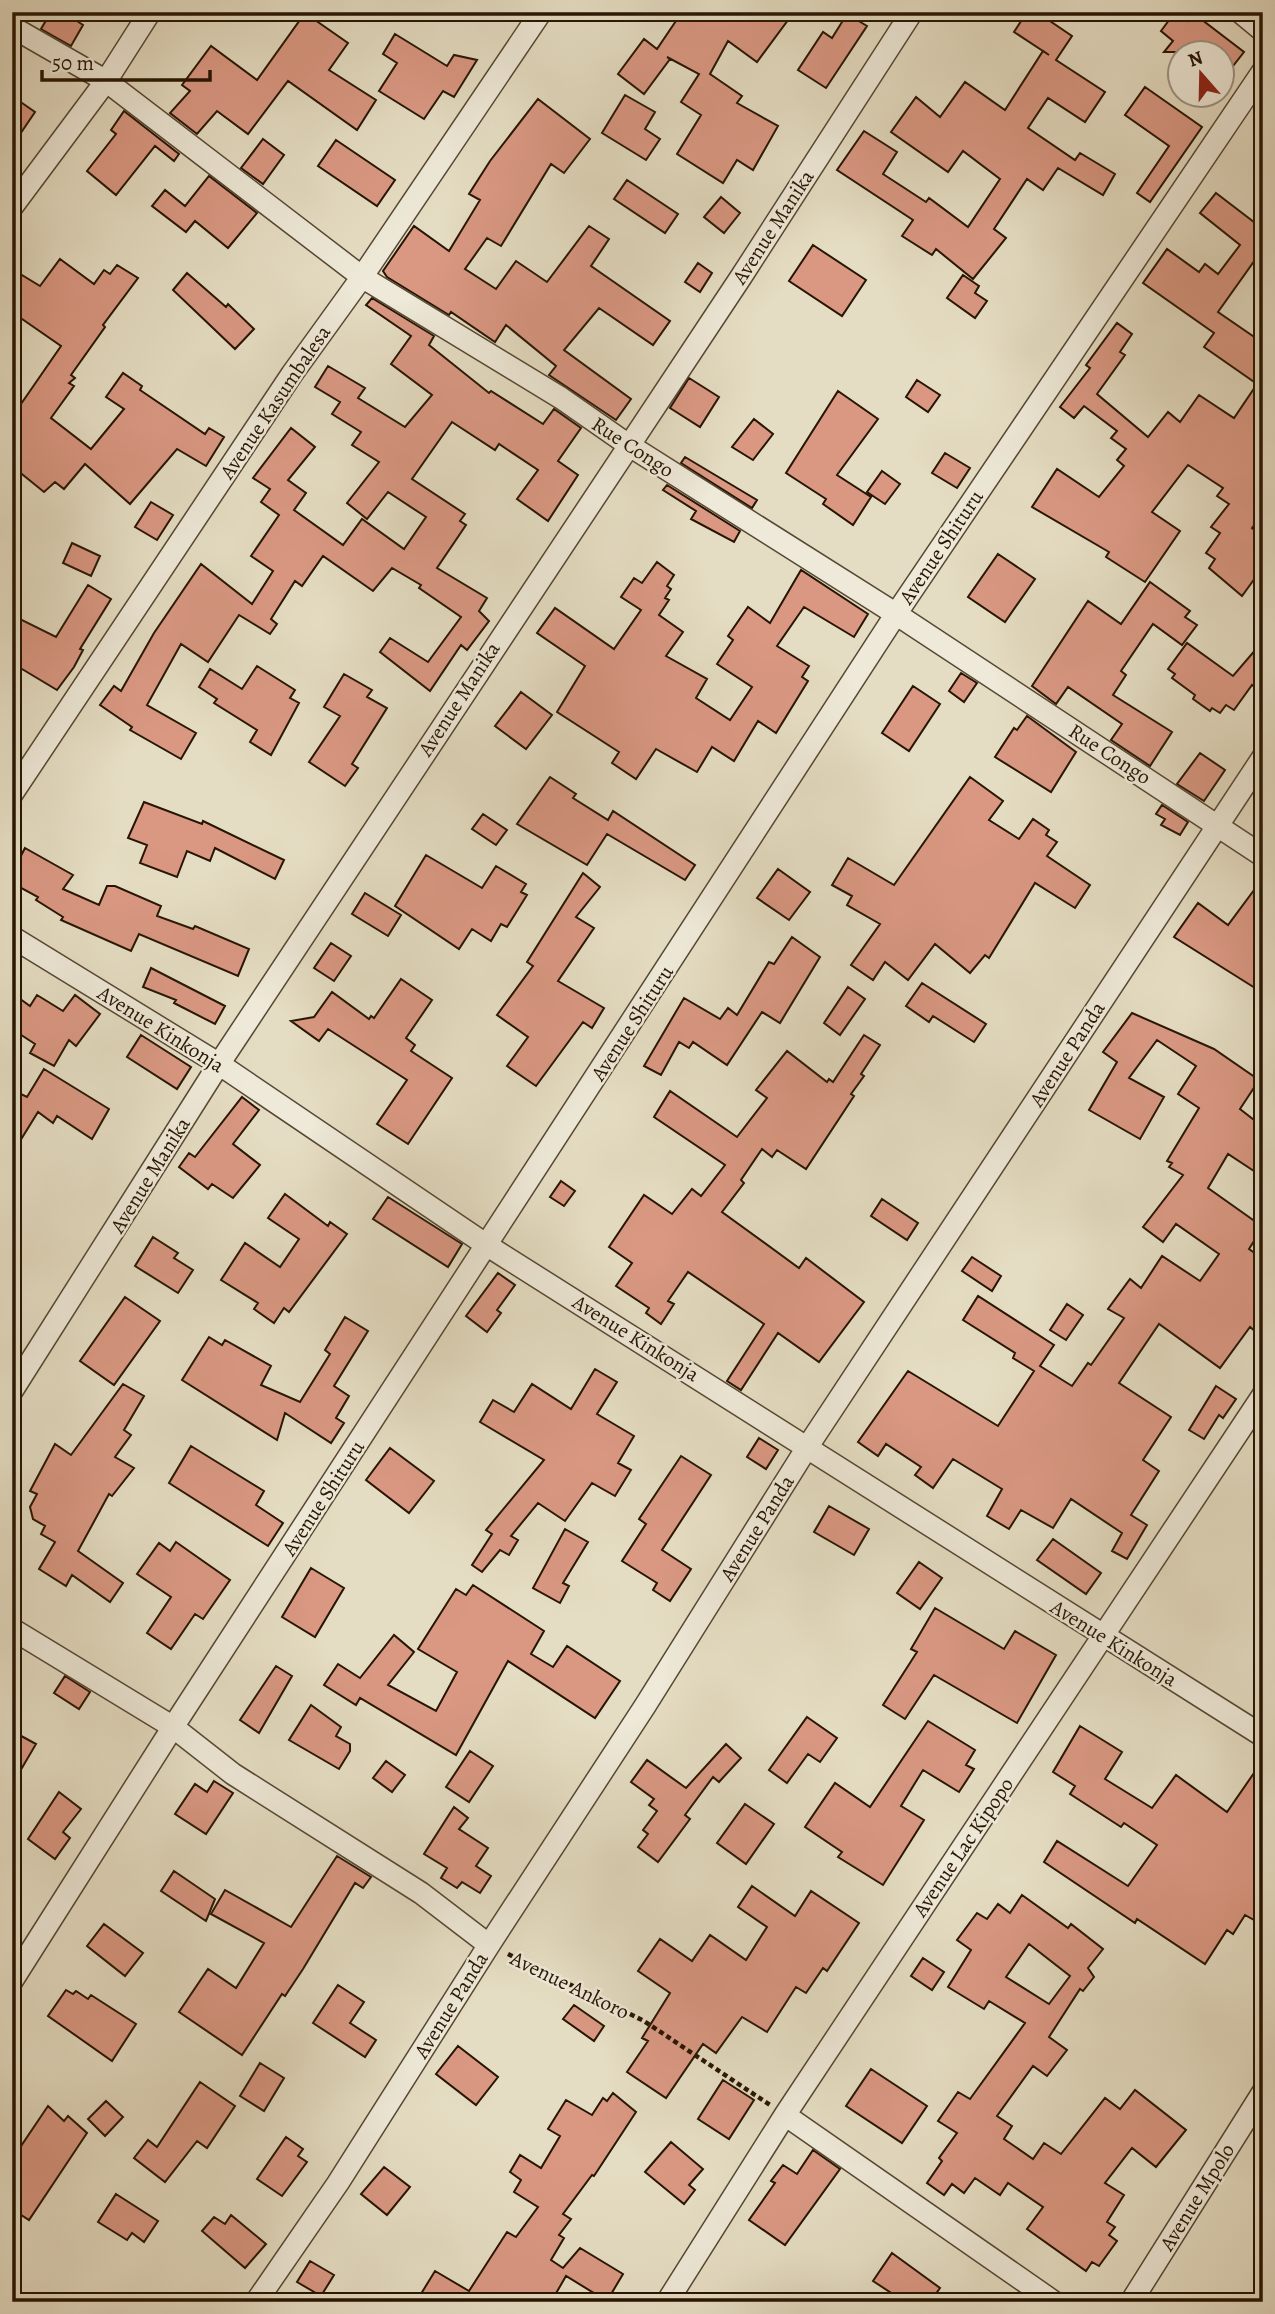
<svg xmlns="http://www.w3.org/2000/svg" width="1275" height="2314" font-family="Alegreya,serif">
  <rect width="100%" height="100%" fill="#e5ddc3"/>
  <filter id="stains"><feTurbulence type="fractalNoise" baseFrequency=".00286" numOctaves="4"/><feColorMatrix values="0 0 0 0 .2 0 0 0 0 .09 0 0 0 0 .02 0 0 0 .5 -.17"/></filter>
  <radialGradient id="worn" r=".72"><stop offset=".6" stop-color="#630" stop-opacity="0"/><stop offset="1" stop-color="#630" stop-opacity=".3"/></radialGradient>
  <path fill="#da9883" stroke="#271503" stroke-width="2" fill-rule="evenodd" d="M51,12H82L77,21L83,25L71,46L41,29Z
    M682,12H794L757,62L728,41L710,74L742,96L737,103L778,126L753,170L737,160L723,183L677,154L701,115L681,102L699,74L667,57L670,59L644,94L618,74L644,39L657,49Z
    M1027,12H1057L1050,21L1072,36L1056,60L1105,92L1085,122L1048,98L1028,128L1075,160L1080,153L1115,174L1103,195L1058,168L1043,190L1027,179L994,229L1006,238L973,279L936,249L932,255L902,236L913,220L837,170L864,131L897,152L883,174L926,202L929,198L968,227L1000,179L963,151L948,172L891,132L916,97L940,117L965,82L1005,110L1043,51L1049,55L1014,32Z
    M1175,12L1188,21L1193,13L1244,52L1222,80V52H1164L1173,41L1161,31Z
    M305,13L348,43L329,70L376,100L357,130L288,81L248,134L217,111L197,134L170,113L190,91L182,85L211,46L257,80Z
    M847,14L867,26L826,88L798,70L823,32L832,38Z
    M395,34L447,66L454,55L477,60L454,97L443,91L424,119L379,91L397,63L383,54Z
    M1145,87L1202,127L1150,202L1137,193L1169,146L1125,115Z
    M625,95L655,112L645,129L660,139L646,160L602,133Z
    M12,96L35,112L12,146Z
    M538,99L590,139L564,173L551,164L501,246L487,238L465,269L496,289L516,261L547,282L589,226L609,239L591,266L670,321L653,345L599,308L564,350L631,399L616,420L549,375L556,366L506,325L495,342L451,312L449,315L387,277L383,271L414,226L449,251L480,200L469,194L490,161Z
    M124,111L179,154L174,161L155,146L116,195L87,171L116,134L111,130Z
    M263,139L284,155L263,184L241,168Z
    M336,140L395,180L377,206L318,166Z
    M209,176L257,213L228,248L195,221L186,232L152,206L165,190L185,206Z
    M627,180L678,214L665,233L614,199Z
    M1216,193L1263,229V266L1255,260L1218,312L1263,343V513L1252,528L1263,537V567L1242,596L1209,568L1215,559L1206,553L1220,533L1211,527L1229,504L1217,496L1223,488L1188,465L1152,512L1180,531L1145,582L1106,557L1109,552L1032,507L1057,469L1099,497L1124,466L1117,460L1126,449L1111,438L1117,431L1084,406L1074,418L1060,407L1090,368L1086,365L1117,323L1132,334L1120,352L1125,355L1097,394L1148,437L1168,412L1180,422L1199,395L1234,418L1257,384L1204,347L1214,333L1143,283L1167,249L1199,272L1205,264L1218,274L1240,245L1200,213Z
    M721,197L740,213L724,233L704,217Z
    M813,245L866,280L842,316L789,281Z
    M60,259L94,284L104,270L110,274L117,265L138,278L103,325L105,327L71,375L75,378L69,383L74,386L51,418L91,449L124,409L106,397L123,373L142,386L140,390L205,434L209,428L224,437L206,466L177,449L130,504L85,464L64,489L55,482L44,492L12,466V417L61,346L12,312V269L40,286Z
    M698,263L712,273L700,292L685,282Z
    M187,273L226,307L228,304L254,329L235,349L173,290Z
    M963,275L979,286L975,293L987,301L975,318L947,298Z
    M372,298L434,336L429,345L489,393L491,391L543,424L554,409L581,428L558,461L578,475L548,521L517,499L538,470L499,444L495,450L452,422L412,479L465,514L460,521L466,525L437,568L487,598L479,611L489,621L467,650L461,645L430,691L380,652L390,638L428,662L461,617L419,588L421,585L392,568L373,591L323,556L302,586L295,581L271,619L277,624L270,634L239,615L208,662L181,644L147,705L196,733L181,759L130,730L132,727L100,705L114,686L121,691L154,633L201,564L252,604L273,571L251,556L279,515L261,502L270,489L253,478L291,428L315,447L288,480L306,493L294,510L343,545L362,519L404,549L426,517L388,492L367,519L347,503L379,462L352,445L361,432L332,414L340,402L315,387L328,366L365,388L358,398L405,427L432,395L391,364L411,336L366,305Z
    M689,378L719,397L700,427L670,408Z
    M917,380L940,395L928,412L906,397Z
    M838,391L878,419L837,475L871,497L853,525L823,504L826,499L786,473Z
    M754,419L773,434L753,460L732,447Z
    M945,453L970,468L957,488L932,473Z
    M685,457L757,500L752,508L681,463Z
    M882,471L900,484L885,504L867,492Z
    M667,485L740,531L734,542L691,519L696,511L663,490Z
    M151,502L173,515L157,540L135,527Z
    M72,543L100,556L91,576L63,563Z
    M998,554L1035,579L1005,622L968,597Z
    M657,562L674,575L667,586L671,589L665,598L669,600L659,615L683,632L666,656L707,679L696,698L730,720L752,687L717,664L733,640L728,636L748,607L770,623L801,570L868,614L854,637L804,607L777,646L809,666L802,677L808,681L776,733L758,721L734,761L712,747L697,772L656,749L636,779L612,763L619,752L557,712L585,666L537,633L555,608L614,649L641,610L621,597L634,578L642,583Z
    M1150,582L1190,611L1185,617L1197,625L1182,645L1153,624L1121,671L1126,675L1113,695L1172,732L1150,766L1111,740L1122,724L1068,687L1056,704L1032,686L1088,601L1121,624Z
    M88,585L111,599L80,649L83,650L74,667L57,690L12,663V615L56,637Z
    M1263,641V694L1252,685L1234,710L1226,705L1220,713L1212,708L1210,711L1193,699L1195,695L1172,678L1175,674L1168,669L1187,643L1233,676Z
    M257,666L295,690L290,698L299,703L271,755L250,742L257,730L214,703L217,699L199,687L210,669L242,689Z
    M961,673L977,683L964,702L949,691Z
    M344,674L372,690L367,697L387,708L352,764L358,768L345,786L309,762L340,716L324,707Z
    M913,686L940,704L909,751L882,733Z
    M521,692L552,715L526,749L495,726Z
    M1027,716L1076,752L1051,792L995,757L1014,728L1017,730Z
    M1200,753L1225,770L1204,801L1177,784Z
    M550,777L576,794L573,798L608,820L613,811L695,865L685,880L607,834L587,865L517,824Z
    M970,777L1003,801L989,820L1019,839L1033,819L1049,830L1046,835L1057,842L1047,856L1090,885L1075,908L1035,883L989,958L985,955L970,973L935,944L908,980L885,962L873,980L851,965L880,924L847,905L852,896L832,885L848,858L894,885Z
    M144,802L202,824L203,821L284,860L275,879L215,848L210,861L187,851L177,877L140,863L147,845L128,838Z
    M1162,805L1188,822L1180,835L1161,825L1165,819L1156,814Z
    M483,814L507,830L496,845L472,829Z
    M25,848L73,875L63,889L99,905L107,886H115L161,906L157,916L193,929L195,926L249,949L238,976L139,934L131,951L61,920L63,917L36,900L38,897L12,883V873Z
    M426,855L482,888L496,866L526,884L521,892L527,895L507,927L501,924L491,941L472,929L459,949L395,906Z
    M778,869L810,892L789,920L757,898Z
    M583,873L600,887L576,917L594,928L558,981L604,1008L592,1028L583,1022L536,1086L507,1066L528,1037L497,1015L533,966L527,962Z
    M1263,878V993L1174,937L1198,903L1228,925Z
    M365,893L401,915L388,936L352,914Z
    M792,937L820,957L780,1023L762,1012L727,1065L693,1042L689,1048L679,1042L661,1075L644,1066L684,998L720,1019L728,1008L737,1015L769,962L774,964Z
    M331,943L351,956L334,981L314,968Z
    M151,968L225,1006L215,1024L174,1003L176,1000L143,987Z
    M401,979L432,1000L406,1038L415,1045L411,1051L452,1078L408,1144L377,1124L407,1080L328,1029L319,1041L291,1021L314,1017L332,992L369,1019L371,1016L374,1018Z
    M922,983L986,1024L974,1042L933,1016L929,1022L906,1006Z
    M848,987L865,999L840,1035L824,1023Z
    M12,993L30,1006L37,995L63,1011L75,995L100,1014L76,1046L69,1040L54,1066L30,1053L35,1044L12,1029Z
    M1132,1013L1214,1049L1259,1080L1240,1109L1263,1127V1177L1228,1154L1208,1188L1263,1227L1249,1249L1263,1259V1322L1256,1332L1250,1327L1220,1368L1159,1324L1119,1383L1171,1417L1143,1460L1159,1471L1131,1515L1147,1525L1127,1559L1112,1551L1122,1533L1071,1499L1053,1528L1021,1510L1009,1529L987,1516L1002,1489L953,1459L933,1488L915,1475L921,1467L886,1444L878,1456L858,1442L908,1371L998,1426L1034,1371L1013,1358L1015,1353L963,1320L978,1296L1054,1345L1040,1366L1072,1386L1088,1363L1091,1365L1124,1318L1108,1309L1130,1279L1141,1288L1162,1256L1200,1281L1219,1254L1176,1224L1163,1242L1143,1227L1183,1175L1169,1167L1172,1163L1167,1161L1199,1108L1178,1094L1196,1066L1157,1040L1129,1078L1164,1097L1140,1139L1089,1110L1117,1062L1103,1052Z
    M141,1035L191,1067L177,1089L127,1057Z
    M864,1035L880,1045L861,1074L864,1076L851,1094L854,1096L806,1169L777,1150L772,1157L762,1149L741,1180L744,1183L722,1212L799,1268L806,1258L864,1302L819,1362L778,1333L741,1390L727,1381L764,1324L688,1272L668,1301L674,1304L661,1324L646,1313L649,1308L616,1286L632,1263L609,1247L644,1195L672,1214L692,1189L701,1196L725,1165L654,1117L670,1091L737,1137L767,1098L756,1090L787,1051L827,1082L829,1079L833,1082Z
    M44,1069L109,1109L92,1139L57,1116L53,1123L38,1112L12,1154V1104L19,1093L27,1097Z
    M242,1097L259,1110L233,1144L260,1165L233,1198L212,1184L208,1189L179,1167L189,1153L195,1157Z
    M561,1181L575,1191L564,1206L550,1197Z
    M285,1194L328,1226L330,1222L347,1234L289,1312L284,1308L274,1323L254,1309L258,1303L221,1280L245,1243L280,1267L299,1239L268,1218Z
    M388,1197L462,1244L448,1267L373,1219Z
    M882,1199L918,1223L907,1240L871,1216Z
    M153,1237L178,1253L174,1258L193,1270L178,1293L135,1266Z
    M972,1257L1001,1276L992,1291L962,1271Z
    M498,1273L515,1285L497,1310L501,1313L487,1332L466,1316Z
    M125,1297L160,1321L114,1385L80,1361Z
    M1067,1304L1083,1315L1066,1340L1050,1330Z
    M345,1317L368,1331L334,1386L349,1396L336,1418L344,1423L331,1443L285,1413L277,1440L182,1380L209,1337L222,1345L225,1340L271,1366L261,1385L300,1402L330,1354L325,1350Z
    M595,1369L617,1382L597,1414L634,1436L618,1463L631,1470L615,1496L592,1483L565,1521L538,1503L511,1536L518,1540L509,1555L500,1550L482,1572L472,1565L492,1534L486,1530L544,1460L480,1422L493,1400L514,1412L532,1384L571,1409Z
    M123,1384L144,1396L124,1430L131,1435L115,1457L134,1468L112,1496L109,1494L78,1551L123,1583L110,1602L72,1575L66,1586L39,1569L55,1542L41,1534L45,1526L33,1519L30,1507L37,1494L30,1491L55,1444L71,1455Z
    M1216,1386L1236,1399L1223,1418L1219,1415L1204,1439L1189,1430Z
    M759,1438L778,1450L766,1469L747,1457Z
    M191,1446L264,1491L256,1505L283,1523L268,1546L169,1483Z
    M390,1448L434,1481L409,1513L366,1480Z
    M681,1456L711,1475L662,1550L691,1569L670,1601L653,1590L657,1583L622,1561L646,1524L639,1519Z
    M829,1506L869,1529L854,1555L814,1532Z
    M565,1529L588,1542L563,1583L569,1586L560,1603L533,1588Z
    M1053,1539L1101,1573L1086,1594L1037,1560Z
    M176,1542L230,1580L203,1619L195,1614L171,1649L147,1633L171,1597L137,1574L159,1543L170,1551Z
    M919,1562L942,1578L920,1609L897,1593Z
    M311,1568L344,1588L315,1637L282,1617Z
    M473,1585L544,1631L531,1654L553,1667L567,1646L620,1681L595,1718L508,1661L456,1755L360,1698L356,1705L324,1685L338,1664L360,1678L394,1635L414,1652L388,1685L436,1711L457,1672L418,1649L456,1589L466,1595Z
    M935,1608L1004,1649L1015,1631L1056,1655L1017,1723L934,1675L905,1719L883,1705L917,1652L911,1649Z
    M276,1666L292,1676L259,1733L240,1720Z
    M65,1676L90,1692L79,1709L54,1693Z
    M311,1705L341,1727L336,1736L350,1744V1751L339,1769L289,1740Z
    M807,1717L837,1738L820,1762L808,1754L787,1783L769,1770Z
    M928,1721L975,1750L966,1765L974,1769L959,1792L923,1770L901,1806L924,1820L883,1885L838,1857L842,1852L805,1827L835,1783L870,1807Z
    M1080,1726L1122,1752L1105,1779L1152,1808L1176,1775L1227,1812L1263,1760V1825L1256,1835L1263,1840V1925L1245,1915L1233,1934L1227,1930L1205,1964L1137,1919L1135,1923L1044,1862L1057,1841L1128,1886L1157,1845L1124,1823L1121,1827L1070,1794L1075,1786L1053,1772Z
    M12,1731L36,1744L12,1785Z
    M726,1744L741,1758L719,1782L713,1777L685,1815L690,1819L658,1862L638,1847L648,1834L643,1830L657,1811L649,1805L654,1799L631,1782L647,1760L686,1788Z
    M470,1751L493,1766L469,1802L446,1787Z
    M386,1761L405,1775L392,1792L373,1778Z
    M214,1781L233,1793L206,1834L175,1814L195,1784L207,1792Z
    M59,1792L81,1809L63,1832L70,1838L55,1859L28,1839Z
    M745,1804L774,1824L746,1864L717,1843Z
    M454,1807L468,1818L459,1829L488,1848L476,1866L491,1876L480,1893L462,1882L457,1888L441,1878L447,1868L424,1854Z
    M337,1856L371,1877L363,1888L355,1883L303,1969L285,1996L282,1994L242,2055L179,2012L208,1969L236,1988L264,1943L211,1914L225,1890L291,1927Z
    M174,1871L215,1899L206,1921L161,1891Z
    M752,1886L795,1916L811,1891L859,1923L827,1971L823,1968L806,1993L796,1987L767,2032L742,2017L716,2053L703,2044L666,2098L627,2072L648,2041L642,2038L670,1993L638,1971L660,1939L692,1961L710,1935L746,1960L767,1927L738,1907Z
    M1022,1895L1068,1928L1071,1924L1103,1949L1088,1968L1094,1977L1083,1991L1080,1989L1049,2037L1067,2050L1047,2076L1033,2066L997,2116L1012,2126L1004,2139L1033,2159L1044,2143L1061,2154L1105,2098L1120,2109L1135,2090L1186,2130L1156,2167L1132,2148L1105,2183L1124,2195L1107,2222L1115,2227L1109,2235L1117,2241L1099,2266L1092,2262L1086,2271L1027,2229L1043,2207L1008,2183L1000,2195L975,2178L964,2193L952,2184L944,2195L927,2183L942,2161L939,2158L957,2133L938,2121L958,2092L970,2099L1025,2023L989,2001L984,2009L948,1987L971,1950L957,1940L977,1913L987,1919L998,1904L1010,1913ZM1029,1944L1070,1976L1049,2004L1006,1977Z
    M104,1924L143,1953L125,1976L87,1946Z
    M923,1958L944,1972L932,1990L911,1976Z
    M338,1985L364,2002L350,2023L376,2040L365,2057L313,2023Z
    M66,1990L73,1994L76,1991L88,1999L91,1995L136,2024L112,2061L48,2016Z
    M574,2005L604,2026L594,2041L563,2019Z
    M458,2046L498,2077L476,2105L436,2074Z
    M260,2063L284,2078L264,2111L240,2096Z
    M871,2069L927,2106L902,2143L846,2106Z
    M723,2080L754,2100L729,2139L698,2119Z
    M200,2082L235,2106L207,2148L197,2141L165,2182L134,2158L148,2140L157,2147Z
    M613,2093L636,2112L594,2176L592,2175L563,2214L571,2219L559,2235L564,2238L551,2260L563,2268L580,2248L623,2274L607,2301L566,2276L551,2302H416L435,2271L469,2291L507,2232L516,2237L538,2207L514,2192L521,2180L510,2172L520,2155L541,2168L560,2136L548,2129L566,2100L592,2115L603,2098L607,2101Z
    M106,2101L123,2117L105,2136L88,2119Z
    M48,2106L64,2121L68,2116L87,2133L29,2220L12,2209V2140L21,2146Z
    M286,2137L303,2149L298,2156L307,2162L282,2196L257,2179Z
    M671,2142L703,2169L689,2185L695,2190L684,2204L645,2172Z
    M813,2150L840,2169L785,2245L749,2220L775,2183L771,2181L783,2165L797,2174Z
    M384,2167L410,2187L387,2215L361,2194Z
    M116,2194L158,2221L144,2242L132,2233L127,2240L98,2222Z
    M231,2215L266,2244L245,2268L202,2231L214,2217L225,2224Z
    M892,2253L940,2288L930,2302H905L873,2281Z
    M310,2261L334,2275L321,2296L297,2282Z"/>
  <g fill="none" stroke-linecap="round" stroke-linejoin="round">
    <g stroke="#564733" stroke-width="24">
      <path id="street" d="M1240,12L1263,31
        M12,27L106,81L362,277L561,398L627,444L896,614L1263,856
        M12,207L106,81L150,12
        M12,794L292,374L362,277L541,12
        M12,937L219,1064L488,1246L1263,1736
        M12,1391L219,1064L741,277L912,12
        M12,1629L173,1727L233,1774L421,1893L489,1945
        M12,1981L173,1727L896,614L1263,71
        M785,2115L1054,2302
        M256,2302L338,2183L489,1945L645,1706L808,1446L1263,757
        M667,2302L785,2115L1263,1395
        M1131,2302L1263,2092"/>
    </g>
    <path stroke="#271503" stroke-width="4.5" stroke-dasharray="5 3.5" stroke-linecap="butt" d="M508,1954L644,2021L770,2105"/>
    <use href="#street" stroke="#eee9d8" stroke-width="21"/>
  </g>
  <g text-anchor="middle" stroke-width="5" stroke-linejoin="round" paint-order="stroke">
    <g font-size="21" fill="#271503" stroke="#eee9d8">
      <text transform="translate(773 227) rotate(-57)" y="7">Avenue Manika</text>
      <text transform="translate(275 402) rotate(-56)" y="7">Avenue Kasumbalesa</text>
      <text transform="translate(633 447) rotate(33)" y="7">Rue Congo</text>
      <text transform="translate(941 547) rotate(-56)" y="7">Avenue Shituru</text>
      <text transform="translate(459 699) rotate(-57)" y="7">Avenue Manika</text>
      <text transform="translate(1110 754) rotate(33)" y="7">Rue Congo</text>
      <text transform="translate(632 1023) rotate(-57)" y="7">Avenue Shituru</text>
      <text transform="translate(161 1029) rotate(32)" y="7">Avenue Kinkonja</text>
      <text transform="translate(1067 1054) rotate(-57)" y="7">Avenue Panda</text>
      <text transform="translate(150 1175) rotate(-58)" y="7">Avenue Manika</text>
      <text transform="translate(636 1338) rotate(32)" y="7">Avenue Kinkonja</text>
      <text transform="translate(323 1498) rotate(-57)" y="7">Avenue Shituru</text>
      <text transform="translate(757 1528) rotate(-58)" y="7">Avenue Panda</text>
      <text transform="translate(1114 1643) rotate(32)" y="7">Avenue Kinkonja</text>
      <text transform="translate(963 1847) rotate(-56)" y="7">Avenue Lac Kipopo</text>
      <text transform="translate(570 1985) rotate(26)" y="7">Avenue Ankoro</text>
      <text transform="translate(451 2005) rotate(-58)" y="7">Avenue Panda</text>
      <text transform="translate(1197 2197) rotate(-58)" y="7">Avenue Mpolo</text>
    </g>
  </g>
  <rect width="1275" height="2314" fill="none" stroke="#e5ddc3" stroke-width="42"/>
  <rect x="14" y="14" width="1247" height="2286" fill="none" stroke="#271503" stroke-width="3.5"/>
  <rect x="21" y="21" width="1233" height="2272" fill="none" stroke="#271503" stroke-width="2"/>
  <g transform="translate(1201 74) rotate(340)"><circle r="33" fill="#eee9d8" stroke="#9e9483" stroke-width="2"/>
  <path d="M0-5L12 26L0 18L-12 26Z" fill="#8f2418"/>
  <text y="-10" font-size="19" font-weight="bold" text-anchor="middle" fill="#271503">N</text>
  </g>
  <path d="M42 70v10h168v-10" fill="none" stroke="#271503" stroke-width="3.5"/>
  <text x="52" y="70" font-size="21" fill="#271503" stroke="#eee9d8" stroke-width="5" paint-order="stroke">50 m</text>
  <rect width="100%" height="100%" filter="url(#stains)"/>
  <rect width="100%" height="100%" fill="url(#worn)"/>
</svg>
